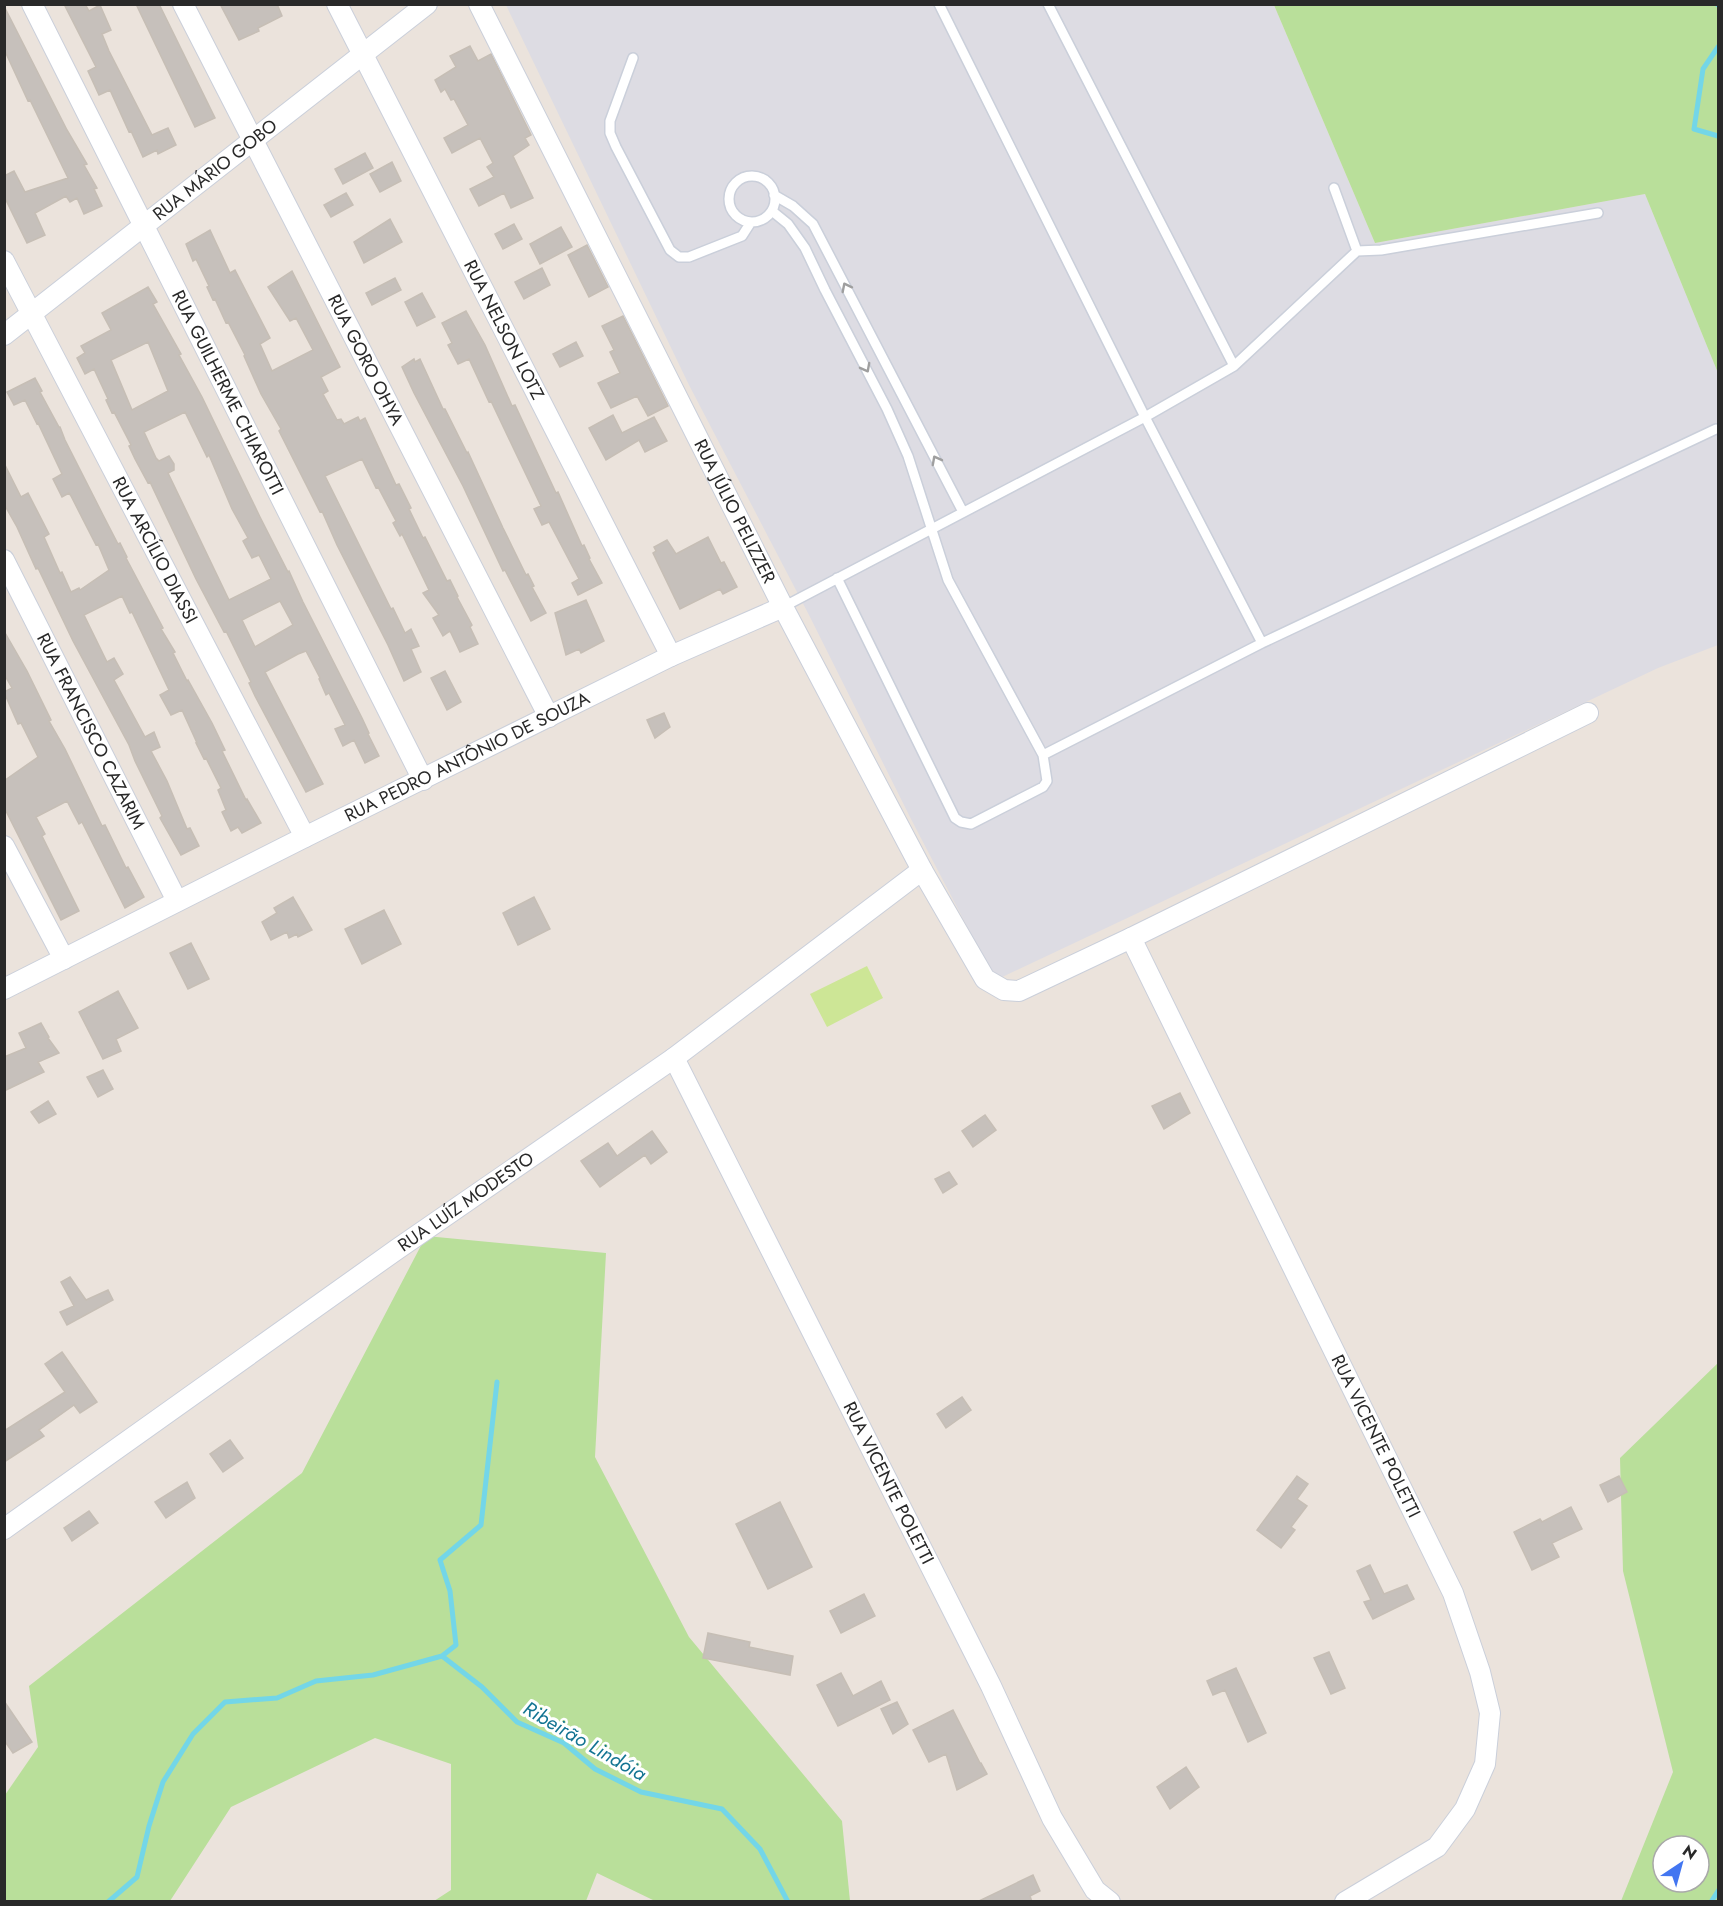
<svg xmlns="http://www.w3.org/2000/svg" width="1723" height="1906" font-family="Jost,sans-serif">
  <rect width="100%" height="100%" fill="#ebe3dc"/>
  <path fill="#dddce3" d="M506,5H1274L1375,243L1645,194L1718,373V645L1658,668L1000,978L992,974L912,821L809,615L689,385Z"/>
  <path fill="#b9df9a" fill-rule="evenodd" d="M1274,5H1718V373L1645,194L1375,243Z
    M426,1236L606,1253L595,1457L689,1637L842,1821L850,1901H655L597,1873L586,1901H434L451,1890V1764L375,1738L231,1807L170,1901L5,1902V1795L38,1747L29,1686L302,1473Z
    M1718,1363V1901H1621L1673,1772L1623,1571L1620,1458ZM1663,1846H1699V1882H1663Z"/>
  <path fill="#cde696" d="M867,966L883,998L827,1027L810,994Z"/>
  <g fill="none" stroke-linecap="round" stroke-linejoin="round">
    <path stroke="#73d6e8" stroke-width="5" d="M1718,4V5
      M1718,47L1703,69L1694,129L1718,136
      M442,1656L456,1645L450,1591L440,1560L481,1525L497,1382
      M108,1902L137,1877L149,1826L163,1782L193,1734L225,1702L277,1698L316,1681L373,1675L442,1656L482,1687L517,1722L564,1743L595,1769L641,1792L722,1809L760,1849L788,1902
      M1711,1902L1718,1891"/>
  </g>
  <path fill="#c6c0bb" stroke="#c6beb5" stroke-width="1.5" fill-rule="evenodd" d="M64,4H85L89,11L100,5L111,30L102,34L109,51L152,135L168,128L176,145L158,154L157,150L143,157L131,131L129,132L110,90L99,95L88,71L96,67Z
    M136,4H159L215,118L195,127Z
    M220,4H277L282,16L258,28L259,31L239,40Z
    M4,6L67,130L87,164L84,165L97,188L94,189L102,206L84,214L77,198L70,202L66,196L35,213L45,235L27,243L4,196V176L14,171L25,192L68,178L30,100L28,101L4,49Z
    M470,46L478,61L491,54L531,135L525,138L529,145L513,156L533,198L511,208L504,193L479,206L470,189L494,177L487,167L493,163L480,138L452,153L444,138L468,125L454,99L451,100L445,89L441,92L435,80L456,67L450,56Z
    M365,153L373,168L343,184L335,169Z
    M392,162L401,181L380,192L370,174Z
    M346,193L353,205L331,217L324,205Z
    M390,219L402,242L364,263L354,242Z
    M514,224L522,239L503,249L495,234Z
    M561,227L572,247L540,264L530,244Z
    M210,230L230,273L235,270L270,338L260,344L272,371L313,350L296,318L290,321L268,287L292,271L340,367L321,377L328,391L323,394L337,420L341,419L344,424L358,417L360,421L365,418L396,485L399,484L411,508L409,509L423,538L425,537L447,581L450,580L458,596L457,597L472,625L470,627L478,644L460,652L450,631L443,636L433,618L439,615L423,593L429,590L402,534L400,536L393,523L396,521L378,487L376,488L362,459L325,476L391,609L393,608L405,633L411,629L419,646L411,649L421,672L404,681L388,645L337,545L322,511L320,512L279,431L281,429L261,394L244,356L245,355L228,322L226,323L215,299L213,300L207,287L209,286L196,259L193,261L186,244Z
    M587,245L608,287L589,297L568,255Z
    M542,268L550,285L524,299L515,282Z
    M395,278L401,290L372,305L366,293Z
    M148,287L157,302L153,304L181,354L179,355L202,397L260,517L288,572L289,571L303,602L362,718L369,733L368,734L379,756L365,763L354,740L343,746L335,729L345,725L329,693L326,695L319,679L320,678L306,651L298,654L265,672L323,784L306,792L255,696L249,683L251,682L226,631L224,632L196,579L150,482L148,483L135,459L129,446L131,445L114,412L112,413L106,400L108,399L94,369L85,374L77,358L85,353L81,346L111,330L102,313ZM148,342L168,391L132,410L111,360ZM185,412L207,457L209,455L232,509L248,538L243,541L252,558L259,555L271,579L229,600L168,473L174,470V464L169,456L159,461L156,458L144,432ZM280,601L293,625L255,647L242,620Z
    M422,293L435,317L417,326L405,302Z
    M466,311L485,345L512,406L515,405L556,493L558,492L582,546L584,545L590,558L589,559L602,583L578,595L572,583L579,579L549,522L542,525L534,509L541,506L491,401L489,402L469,359L458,364L448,345L452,343L442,323Z
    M623,316L668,406L648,416L637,396L611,408L598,383L620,373L610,352L614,350L602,326Z
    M576,342L583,356L560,367L553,354Z
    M414,359L415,362L420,359L443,409H445L467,453L468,452L503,528L526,575L528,574L534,586L532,587L546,613L531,621L505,570L503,571L463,486L414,393L402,367Z
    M35,378L42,391L40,392L59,427H60L65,440L103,515L118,544L120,543L127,557L126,558L163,628L161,629L175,652L173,653L187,681L188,680L212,723L225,750L222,751L246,800L247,799L261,823L242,833L238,827L231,831L222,812L226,810L218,790L221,788L206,758L204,759L196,743H197L182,710L171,715L160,695L169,690L132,612L130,613L122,596L84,615L107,662L114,658L123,674L114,680L145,737L154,732L160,747L151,751L167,781L187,829L190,828L199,846L181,855L160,818L162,816L135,761L129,745L73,641L38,568L36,569L17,527L4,504V463L21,497L28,493L49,534L44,537L60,573L62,572L71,592L79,588L80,590L109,570L98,544L96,545L71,496L69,493L62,497L53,479L62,474L38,423L37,424L25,400L14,405L7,392Z
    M613,415L622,433L654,417L667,441L645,452L639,440L606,460L589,428Z
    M708,537L721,563L724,562L737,587L723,594L720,589L680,609L653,553L656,551L654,547L667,540L676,554Z
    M586,600L604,641L581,653L579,649L566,655L555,613Z
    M4,631L27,671L51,720L49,721L65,749L102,826L105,825L126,868L128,867L144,897L125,908L82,822L79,824L67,801L36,817L45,834L42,836L79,911L61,920L4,807V781L38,757L21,723L18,724L4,692L12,688L4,674Z
    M445,671L461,702L447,710L431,678Z
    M664,713L670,727L655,738L647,720Z
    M293,897L312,930L298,937L297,934L289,938L287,932L271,940L262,922L277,913L274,908Z
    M534,897L550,929L518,945L503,913Z
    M384,910L401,944L362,964L345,929Z
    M191,943L209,979L188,989L170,953Z
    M118,991L138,1028L116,1039L121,1051L103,1059L79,1012Z
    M41,1023L49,1037L48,1038L59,1053L38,1062L44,1072L4,1091V1057L26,1048L19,1033Z
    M103,1070L113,1089L98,1097L87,1077Z
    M1180,1093L1190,1113L1164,1129L1152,1106Z
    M48,1101L56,1114L39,1123L31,1112Z
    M985,1115L996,1130L973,1147L962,1131Z
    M652,1131L667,1152L651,1164L645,1155L600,1187L581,1161L608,1143L617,1156Z
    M949,1172L957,1184L943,1193L935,1179Z
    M70,1277L86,1300L108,1290L113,1300L67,1325L60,1312L74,1306L61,1282Z
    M62,1352L97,1402L80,1413L74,1405L39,1430L44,1436L4,1462V1431L65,1392L45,1364Z
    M962,1397L971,1410L946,1428L937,1414Z
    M230,1440L243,1458L223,1472L210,1454Z
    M1297,1476L1308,1484L1297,1499L1307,1506L1291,1527L1295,1530L1281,1548L1257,1530Z
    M1619,1476L1627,1492L1608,1502L1600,1485Z
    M187,1482L195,1498L166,1518L155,1502Z
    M780,1502L812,1567L768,1589L736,1524Z
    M1571,1507L1582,1529L1552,1543L1559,1557L1532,1570L1514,1532L1540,1519L1542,1522Z
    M89,1511L98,1523L72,1541L64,1528Z
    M1370,1565L1384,1594L1407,1585L1414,1599L1373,1619L1364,1602L1371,1600L1357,1571Z
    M864,1594L875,1616L841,1633L830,1611Z
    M708,1633L750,1642L749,1647L793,1656L790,1675L703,1658Z
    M1329,1652L1345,1688L1331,1694L1314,1658Z
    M1236,1668L1266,1733L1248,1742L1225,1690L1213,1695L1207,1681Z
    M841,1673L853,1696L881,1681L890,1700L838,1726L817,1685Z
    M4,1701L32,1742L13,1753L4,1740Z
    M897,1702L908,1724L893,1734L881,1709Z
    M953,1710L980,1763H981L987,1774L957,1790L946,1754L929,1762L913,1730Z
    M1186,1767L1199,1787L1170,1809L1157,1787Z
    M1033,1875L1040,1891L1030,1896L1032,1902H977Z"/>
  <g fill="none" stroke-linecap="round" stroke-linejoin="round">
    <g stroke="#cacfda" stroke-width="12">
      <path id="lane" d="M939,4L1145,417L1262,643
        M1048,4L1234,366
        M633,58L610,121V133L616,147L670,250L679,257H689L742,236L751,222
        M729 199a23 23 0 1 1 46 0a23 23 0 1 1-46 0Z
        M1334,188L1357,251
        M774,195L793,206L813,224L963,512
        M772,211L788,224L805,248L825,290L887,409L908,456L948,580L1043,755L1047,781L1043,787L971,824L961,822L955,818L837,578
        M783,607L1145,417L1234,366L1357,251L1381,250L1598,213
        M1043,755L1262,643L1716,429"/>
    </g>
    <g stroke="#cacfda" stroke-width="22">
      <g id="street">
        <path id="s1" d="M32,4L423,780"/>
        <path id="s2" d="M183,4L549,717"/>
        <path id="s3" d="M337,4L671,656"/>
        <path id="s4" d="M479,4L783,607L922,870L985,979L1004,990L1019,991L1131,938L1588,713"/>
        <path id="s5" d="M4,261L305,837"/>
        <path id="s6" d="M4,335L427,4"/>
        <path id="s7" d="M4,560L177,901"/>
        <path d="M4,846L64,959"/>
        <path id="s8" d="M1131,938L1453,1593L1480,1672L1490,1713L1485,1764L1465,1809L1437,1847L1345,1902"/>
        <path id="s9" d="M4,989L305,837L671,656L783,607"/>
        <path id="s10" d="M674,1058L991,1686L1052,1818L1095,1890L1110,1902"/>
        <path id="s11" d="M4,1529L396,1250L674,1058L922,870"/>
      </g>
    </g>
    <use href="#lane" stroke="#fff" stroke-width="9"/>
    <use href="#street" stroke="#fff" stroke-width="20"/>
  </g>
  <defs><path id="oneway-chevron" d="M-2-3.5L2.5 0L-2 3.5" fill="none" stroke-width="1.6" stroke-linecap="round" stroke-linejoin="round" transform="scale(1.5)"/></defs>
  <g stroke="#9f9f9f">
    <use href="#oneway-chevron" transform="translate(846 287) rotate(-117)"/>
    <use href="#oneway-chevron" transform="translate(866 368) rotate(62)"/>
    <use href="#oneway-chevron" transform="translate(936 460) rotate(-118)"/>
  </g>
  <g text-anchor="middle" stroke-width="6" stroke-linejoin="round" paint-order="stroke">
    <g font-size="18" fill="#292929" stroke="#fff">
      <text dy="6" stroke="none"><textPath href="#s6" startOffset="268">RUA MÁRIO GOBO</textPath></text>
      <text dy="6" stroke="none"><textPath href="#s3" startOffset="366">RUA NELSON LOTZ</textPath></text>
      <text dy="6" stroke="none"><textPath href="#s2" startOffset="400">RUA GORO OHYA</textPath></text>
      <text dy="6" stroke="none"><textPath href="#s1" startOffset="435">RUA GUILHERME CHIAROTTI</textPath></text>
      <text dy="6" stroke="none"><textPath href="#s4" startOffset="568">RUA JÚLIO PELIZZER</textPath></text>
      <text dy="6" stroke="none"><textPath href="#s5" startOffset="326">RUA ARCÍLIO DIASSI</textPath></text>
      <text dy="6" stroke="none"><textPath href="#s7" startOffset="192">RUA FRANCISCO CAZARIM</textPath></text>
      <text dy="6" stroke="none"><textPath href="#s9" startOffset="518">RUA PEDRO ANTÔNIO DE SOUZA</textPath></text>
      <text dy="6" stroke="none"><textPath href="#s11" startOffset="566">RUA LUÍZ MODESTO</textPath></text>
      <text dy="6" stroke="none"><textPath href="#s8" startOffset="555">RUA VICENTE POLETTI</textPath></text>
      <text dy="6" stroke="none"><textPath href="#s10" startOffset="476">RUA VICENTE POLETTI</textPath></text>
    </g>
    <g font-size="20" font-style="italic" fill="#147593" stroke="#fff">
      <text transform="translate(585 1741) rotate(30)" y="7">Ribeirão Lindóia</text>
    </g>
  </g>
  <rect width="1723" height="1906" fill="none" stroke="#292929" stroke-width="12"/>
  <g transform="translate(1681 1864) rotate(36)"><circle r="28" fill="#ffffff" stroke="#a9a9a9" stroke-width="1.5"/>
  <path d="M0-4.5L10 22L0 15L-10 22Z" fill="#4376f1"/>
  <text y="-9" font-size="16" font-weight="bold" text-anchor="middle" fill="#292929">N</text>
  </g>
</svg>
